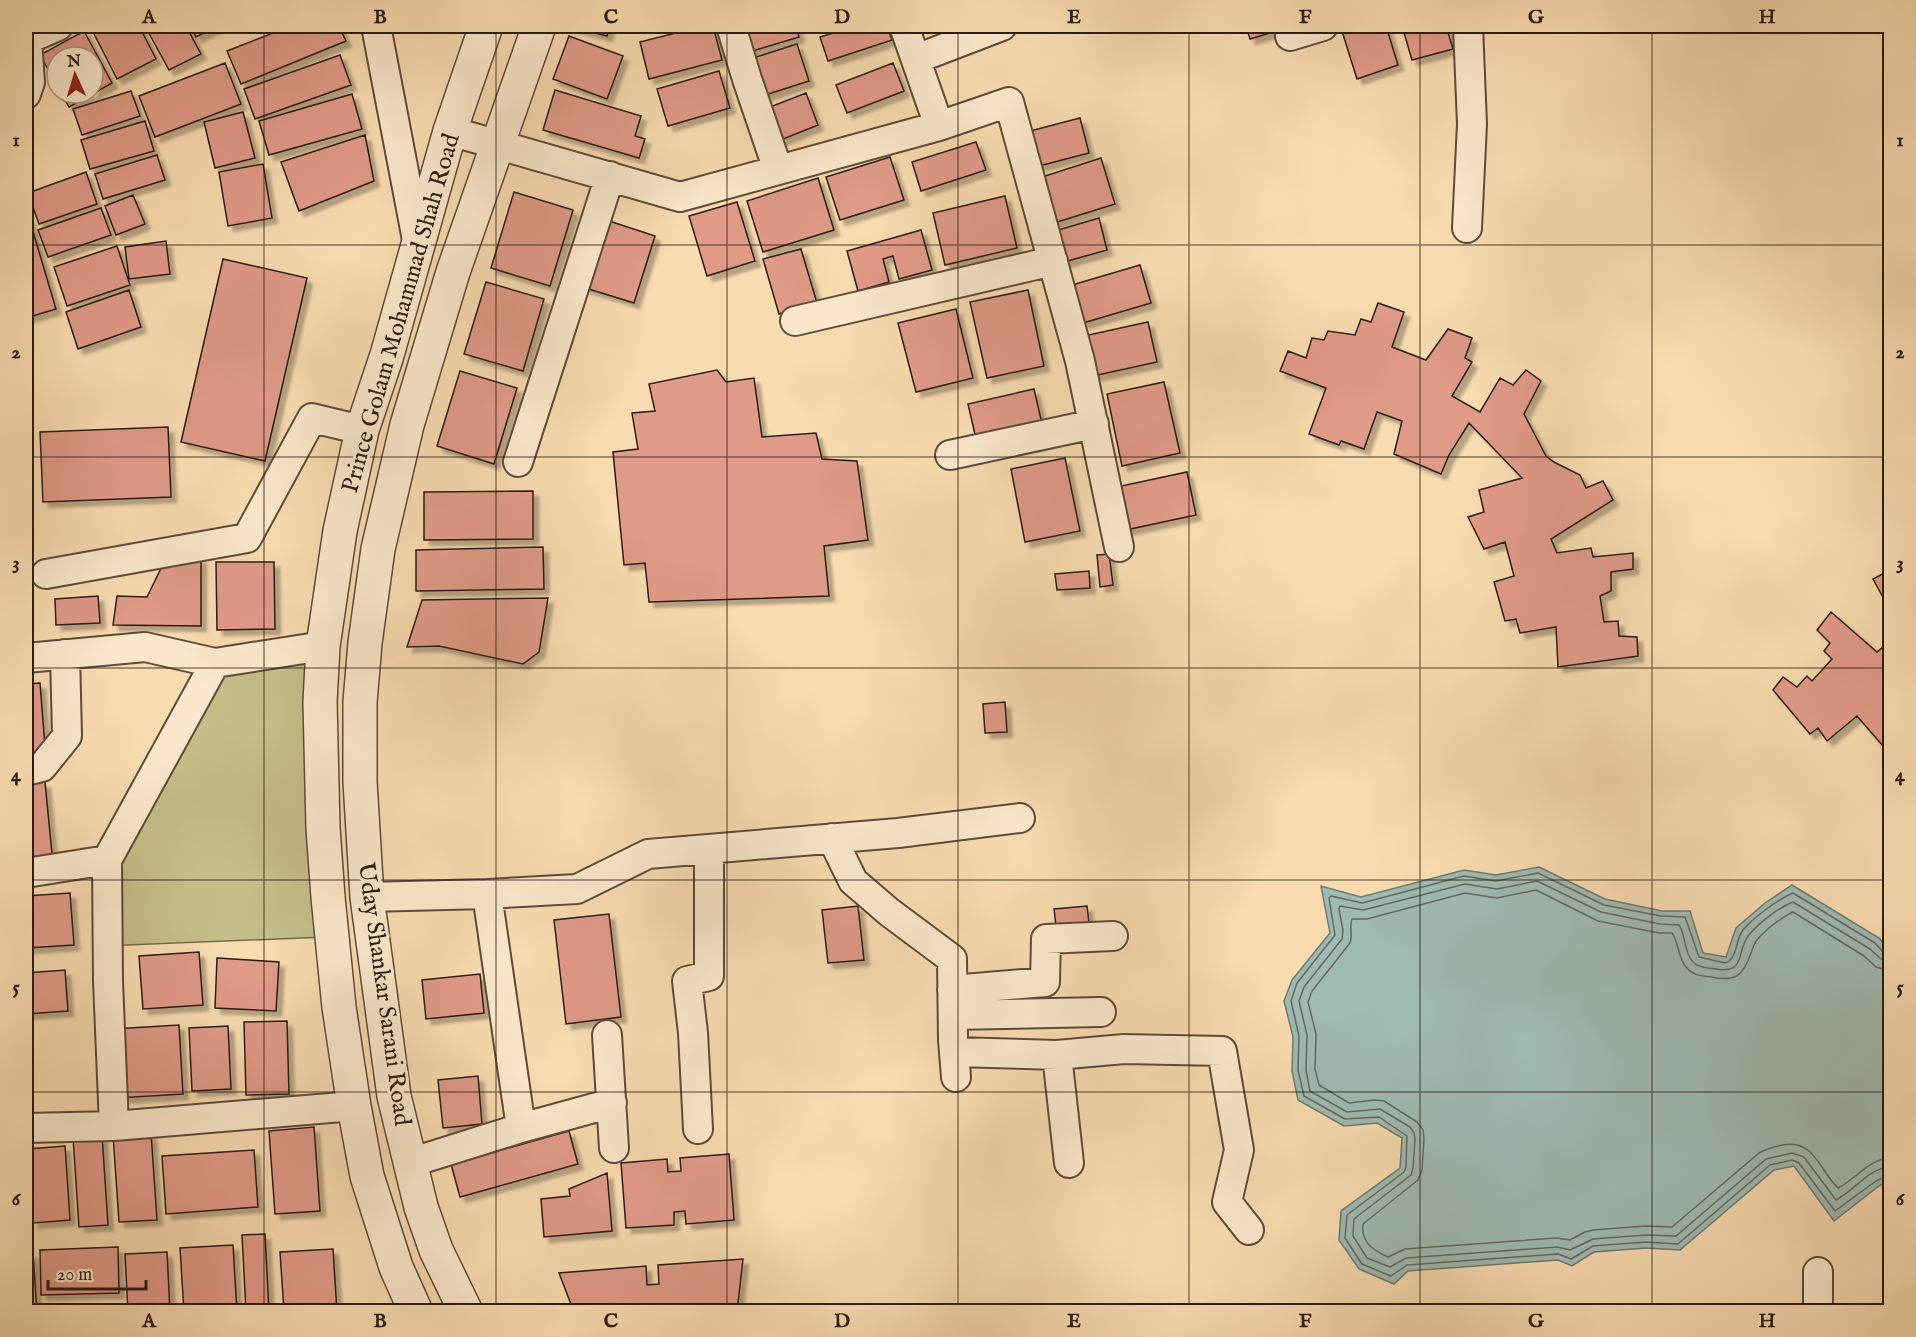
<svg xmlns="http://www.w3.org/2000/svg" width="1916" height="1337" font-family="'IM FELL English',serif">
  <defs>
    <filter id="shadow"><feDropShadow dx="5.5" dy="5.5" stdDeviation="1.5" flood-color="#0004"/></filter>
  </defs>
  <rect width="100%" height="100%" fill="#f9dbb0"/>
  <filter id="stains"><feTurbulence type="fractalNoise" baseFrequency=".00333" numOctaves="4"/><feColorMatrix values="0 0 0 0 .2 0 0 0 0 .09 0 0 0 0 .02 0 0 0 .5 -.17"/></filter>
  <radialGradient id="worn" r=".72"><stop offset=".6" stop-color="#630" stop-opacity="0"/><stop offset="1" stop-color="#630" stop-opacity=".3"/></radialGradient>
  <path fill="#c3be88" stroke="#766c4d" stroke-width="1.5" d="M332,654L326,937L102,946L112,880L220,670Z"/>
  <path fill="#9fbab2" stroke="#707a72" stroke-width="1.5" d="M1539,867L1605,899L1662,911H1690L1703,953L1726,957L1736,928L1765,903L1792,885L1879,938L1890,950V1179L1879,1186L1834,1221L1794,1166L1774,1170L1680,1250L1646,1248L1594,1252L1572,1266L1558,1260L1408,1271L1394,1284L1359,1269L1339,1240L1341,1211L1400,1168L1402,1138L1377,1123L1344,1126L1298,1100L1292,1071L1293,1037L1284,1001L1292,980L1330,933L1321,886L1361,897L1464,870L1496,875Z"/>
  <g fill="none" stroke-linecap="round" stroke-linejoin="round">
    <path stroke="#646a62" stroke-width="1.5" d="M1890,954L1884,953L1875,943L1793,893C1777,900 1754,917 1743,930C1735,940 1738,959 1725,963L1699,957L1685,917L1661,916L1604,905L1538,873L1496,881L1464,876L1362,903L1331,896L1329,898L1335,935L1297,983L1291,1001L1299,1036L1298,1070L1304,1096L1345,1119L1379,1117L1407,1136L1406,1167L1404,1172L1347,1215L1345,1238L1362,1264L1391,1276L1407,1265L1558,1254L1571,1259L1593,1246L1646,1242L1678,1244L1770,1165L1792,1160L1799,1163L1835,1211L1876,1181L1890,1175
      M1890,962L1881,959L1870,949L1793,902C1778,908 1760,922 1749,935C1736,950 1747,974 1716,969C1709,968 1699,968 1694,963C1684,954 1686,935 1679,925L1660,924L1601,912L1537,881L1497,889L1465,884L1363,910L1340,906L1339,909L1343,931L1342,939L1304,987L1299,1001L1307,1035L1306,1070L1310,1091L1347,1112L1380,1109L1410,1127L1414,1133L1415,1139L1413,1168L1411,1175L1354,1219L1353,1236L1367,1258L1390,1267L1406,1258L1557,1247L1570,1250L1593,1239L1646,1235L1676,1236L1766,1159L1792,1153L1804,1157L1836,1200C1854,1191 1869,1168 1890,1167
      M1890,971L1876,967L1864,956L1793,912C1781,918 1766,929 1757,940C1754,943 1753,948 1751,953C1743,976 1736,982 1711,977C1701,976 1692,975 1686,967C1678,958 1679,943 1672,933H1659L1598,921L1536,890L1497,898L1465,893L1367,919H1352C1349,926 1353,935 1350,943L1312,991L1308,1002L1316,1034L1315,1069L1319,1085L1349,1103L1375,1100L1384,1101L1417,1122L1423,1130L1424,1139L1422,1170L1418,1180L1363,1224C1361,1242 1372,1250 1388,1257L1405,1249L1556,1238L1570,1240L1585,1232L1593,1230L1646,1226L1672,1227L1759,1153C1767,1148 1774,1147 1782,1145C1815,1139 1819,1170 1838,1188C1856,1179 1869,1159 1890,1158"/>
  </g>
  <path fill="#e09a88" stroke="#2a1b12" stroke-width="1.5" filter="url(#shadow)" d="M90,26H139L156,59L117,79Z
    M145,26H186L201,54L169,70Z
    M190,26H218L196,37Z
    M291,26H339L346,41L241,84L227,51Z
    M569,26H609L607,36Z
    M703,26H713L722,60L649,79L640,42Z
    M741,26H796L799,37L749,52Z
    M856,26H887L892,40L828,61L820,37Z
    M1246,26H1293L1250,39Z
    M1347,26H1386L1398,65L1357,79L1341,28Z
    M1402,26H1446L1453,49L1412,60Z
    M84,31L112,83L69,107L61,93H93V57H57V85L40,55Z
    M569,36L623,56L607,99L553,79Z
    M797,44L809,81L762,96L750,59Z
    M340,55L351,85L255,119L244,89Z
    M225,63L241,104L155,137L139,96Z
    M893,63L904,91L847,113L836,85Z
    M719,71L730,108L668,126L657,89Z
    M555,90L641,116L635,136L645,139L639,158L543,130Z
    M131,91L140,116L82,135L73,109Z
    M806,93L818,125L778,141L765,109Z
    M352,94L362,129L269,155L259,121Z
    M243,112L255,158L215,168L204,122Z
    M1080,118L1089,153L1039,166L1030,131Z
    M145,121L154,151L90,169L81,140Z
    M365,135L374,181L299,211L281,162Z
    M976,142L986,170L921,191L912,162Z
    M157,155L165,180L103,199L95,174Z
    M890,157L904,200L840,220L826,177Z
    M1101,158L1115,204L1054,223L1039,178Z
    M263,164L272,218L228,226L219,172Z
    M86,172L97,204L39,224L28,193Z
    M818,178L834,230L763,252L747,201Z
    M514,192L573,210L550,286L491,268Z
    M133,195L145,224L116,235L105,206Z
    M1005,196L1017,248L945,265L933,213Z
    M737,202L755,261L707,276L689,216Z
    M101,208L111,235L48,257L38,230Z
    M29,218L56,309L26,318V219Z
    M600,218L655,236L634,303L579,286Z
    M1099,218L1107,250L1064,262L1055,231Z
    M921,230L932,270L899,279L893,256L883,259L889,282L858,291L847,251Z
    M166,241L170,274L129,279L125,247Z
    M117,246L130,285L67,306L54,267Z
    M801,249L817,303L779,314L763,259Z
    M223,259L307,278L265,461L181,442Z
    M1140,265L1151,303L1083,323L1072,285Z
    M486,282L544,299L523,371L464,354Z
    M129,290L141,327L78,349L66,312Z
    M1028,290L1044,366L987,378L970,302Z
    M1378,303L1404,312L1392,347L1426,360L1448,329L1472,338L1465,358L1472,362L1452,396L1480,412L1500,378L1513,385L1526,370L1541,381L1524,414L1546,456L1554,462L1580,475L1586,488L1603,481L1613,500L1551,539L1557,553L1591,548L1593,557L1633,553V569L1611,572V591L1600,596L1604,622L1618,621L1619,636L1637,637L1638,656L1558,667L1556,627L1520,633L1516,619L1505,621L1494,582L1514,576L1505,542L1484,549L1468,517L1484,512L1479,490L1522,478L1469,423L1449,455L1441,474L1394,454L1402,421L1377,412L1364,449L1341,441L1339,445L1309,434L1326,388L1280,371L1288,351L1306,358L1312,338L1324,340L1328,331L1355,335L1361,319L1371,322Z
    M956,309L973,378L916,392L898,323Z
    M1148,322L1157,362L1093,376L1084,336Z
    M717,370L726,382L754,378L762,437L816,433L822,459L857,461L868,540L824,546L829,596L649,602L645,563L624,565L613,452L638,449L632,413L655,411L649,384Z
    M460,371L517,388L494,464L437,446Z
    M1164,382L1180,453L1122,466L1107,394Z
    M1034,389L1043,428L977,443L968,404Z
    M168,427L171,497L43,502L40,432Z
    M1065,458L1080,531L1025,542L1011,469Z
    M1187,472L1196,515L1121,531L1112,488Z
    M533,491V539L424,540V492Z
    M543,547L544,589L416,591V550Z
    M1109,554L1113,585L1100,587L1097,555Z
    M167,556L201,558V626L113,625L117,596L147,597Z
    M216,562H274L275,629L217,630Z
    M1890,570V610L1873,579Z
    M1089,571L1090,588L1057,590L1055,574Z
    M98,596L100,623L56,625L55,599Z
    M548,598L539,652L523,664L439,646L407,647L422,600Z
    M1831,612L1877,652L1890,641V741L1883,746L1857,716L1827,741L1818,728L1810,734L1773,690L1783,677L1797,687L1807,676L1812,681L1832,659L1824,651L1830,643L1817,630Z
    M40,683L46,759L26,760V684Z
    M1005,702L1007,732L985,733L983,704Z
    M45,782L53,864L26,866V784Z
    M70,893L74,945L26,948V896Z
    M858,906L864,960L828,963L822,910Z
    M1087,906L1090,932L1057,935L1054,909Z
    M609,914L621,1017L566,1024L554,920Z
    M199,952L203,1005L143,1009L139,956Z
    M217,958L279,962L276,1011L215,1008Z
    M65,970L68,1011L26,1014V973Z
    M480,974L484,1013L426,1019L422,980Z
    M287,1021L289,1094L246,1095L244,1022Z
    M179,1025L183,1094L117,1098L113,1029Z
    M228,1026L231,1089L192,1091L189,1028Z
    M478,1076L482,1124L443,1128L438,1080Z
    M314,1127L320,1211L275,1214L269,1131Z
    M569,1131L578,1164L460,1197L451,1164Z
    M151,1133L157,1220L119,1222L113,1135Z
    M102,1135L108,1225L79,1227L73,1137Z
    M65,1146L70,1220L33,1223L28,1149Z
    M254,1150L258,1207L166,1214L162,1156Z
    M729,1154L734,1220L686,1224L685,1211L674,1212V1225L626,1228L621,1163L667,1159L668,1172L681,1171L680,1158Z
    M607,1173L612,1231L544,1237L541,1199L570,1196L569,1189Z
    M265,1234L269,1312H246L242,1235Z
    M233,1245L237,1312H184L180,1248Z
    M118,1247L119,1293L41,1295L40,1250Z
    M333,1249L337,1312H284L280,1252Z
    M167,1252L170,1312H128L125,1254Z
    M33,1253L37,1312H26V1254Z
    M743,1259L737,1312H574L559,1273L646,1266L647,1285L659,1284L658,1265Z"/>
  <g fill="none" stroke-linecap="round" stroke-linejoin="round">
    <g stroke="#5e4b3a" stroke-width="32">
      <path id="minor" d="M376,26L418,245
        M731,26L747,79L778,170
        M904,26L939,126
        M1290,36L1323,26
        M26,40L58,26
        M916,59L1002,26
        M26,94L30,82L27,40
        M450,131L680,197L939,126L1009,102L1080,361L1119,547
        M1467,228L1472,124L1468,26
        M795,321L1053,261
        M950,455L1094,424
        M518,462L610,176
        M46,574L247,538L312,418L362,430
        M26,658L145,647L215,663
        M26,771L42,767L67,736L65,654
        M832,838L853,881L889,912L952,959L953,1040L956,1077
        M107,860L108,981L114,1126
        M26,873L107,860L215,663L323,646
        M487,894L521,1128
        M367,897L487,894L577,889L648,854L898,833L1020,818
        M952,990L1045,982L1046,939L1113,936
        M953,1015L1101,1012
        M607,1035L614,1148
        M954,1052L1057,1055L1124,1049L1222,1051L1239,1150L1227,1202L1249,1230
        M1057,1055L1069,1163
        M26,1128L114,1126L354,1106
        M698,1129L693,1033L687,981L709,976V849
        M412,1165L422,1159L521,1128L612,1103
        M1818,1272V1312"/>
    </g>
    <g stroke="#5e4b3a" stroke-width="36">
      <path id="tertiary" d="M416,1312L396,1267L367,1176L354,1106L339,1007L328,897L323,828L320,702L323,646L340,531L362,430L387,355L450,131L486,26
        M466,1312L436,1250L421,1207L394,1096L367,897L360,782V702L365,643L378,549L407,425L453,272L539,26"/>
    </g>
    <use href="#minor" stroke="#fbe8cc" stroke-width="28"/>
    <use href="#tertiary" stroke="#fbe8cc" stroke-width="33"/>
  </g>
  <path fill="none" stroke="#2a1b12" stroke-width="1.5" stroke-opacity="0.55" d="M264,26V1312M496,26V1312M727,26V1312M958,26V1312M1189,26V1312M1420,26V1312M1652,26V1312M26,245H1890M26,457H1890M26,668H1890M26,880H1890M26,1092H1890"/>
  <g text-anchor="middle" stroke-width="6" stroke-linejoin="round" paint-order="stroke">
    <g font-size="24" fill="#2a1b12" stroke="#fbe8cc">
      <text transform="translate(400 313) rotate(-74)" y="8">Prince Golam Mohammad Shah Road</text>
      <text transform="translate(385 994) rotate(82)" y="8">Uday Shankar Sarani Road</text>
    </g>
  </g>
  <rect width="1916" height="1337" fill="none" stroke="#f9dbb0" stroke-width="66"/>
  <g transform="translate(75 75) rotate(356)"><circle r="28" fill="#fbe8cc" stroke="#a79682" stroke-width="1.5"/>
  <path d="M0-4.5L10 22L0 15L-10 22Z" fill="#8f2418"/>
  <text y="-9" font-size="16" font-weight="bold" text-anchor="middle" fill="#2a1b12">N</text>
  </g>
  <path d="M48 1280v9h98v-9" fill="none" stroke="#2a1b12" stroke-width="3"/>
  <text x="57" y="1280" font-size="18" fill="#2a1b12" stroke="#fbe8cc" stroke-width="4.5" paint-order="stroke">20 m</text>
  <rect x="33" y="33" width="1850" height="1271" fill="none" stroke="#2a1b12" stroke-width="2"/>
  <g font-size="20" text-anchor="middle" font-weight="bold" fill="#2a1b12">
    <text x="149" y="23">A</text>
    <text x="380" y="23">B</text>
    <text x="611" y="23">C</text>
    <text x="842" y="23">D</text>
    <text x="1074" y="23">E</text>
    <text x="1305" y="23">F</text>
    <text x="1536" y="23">G</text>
    <text x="1767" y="23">H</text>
    <text x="16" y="146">1</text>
    <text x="1900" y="146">1</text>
    <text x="16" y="358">2</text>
    <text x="1900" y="358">2</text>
    <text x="16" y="569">3</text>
    <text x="1900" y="569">3</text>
    <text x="16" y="781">4</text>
    <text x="1900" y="781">4</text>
    <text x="16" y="993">5</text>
    <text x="1900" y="993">5</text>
    <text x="16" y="1205">6</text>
    <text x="1900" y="1205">6</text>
    <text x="149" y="1327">A</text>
    <text x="380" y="1327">B</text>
    <text x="611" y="1327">C</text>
    <text x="842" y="1327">D</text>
    <text x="1074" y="1327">E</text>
    <text x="1305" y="1327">F</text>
    <text x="1536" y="1327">G</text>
    <text x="1767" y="1327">H</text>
  </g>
  <rect width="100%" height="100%" filter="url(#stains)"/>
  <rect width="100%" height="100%" fill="url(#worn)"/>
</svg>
